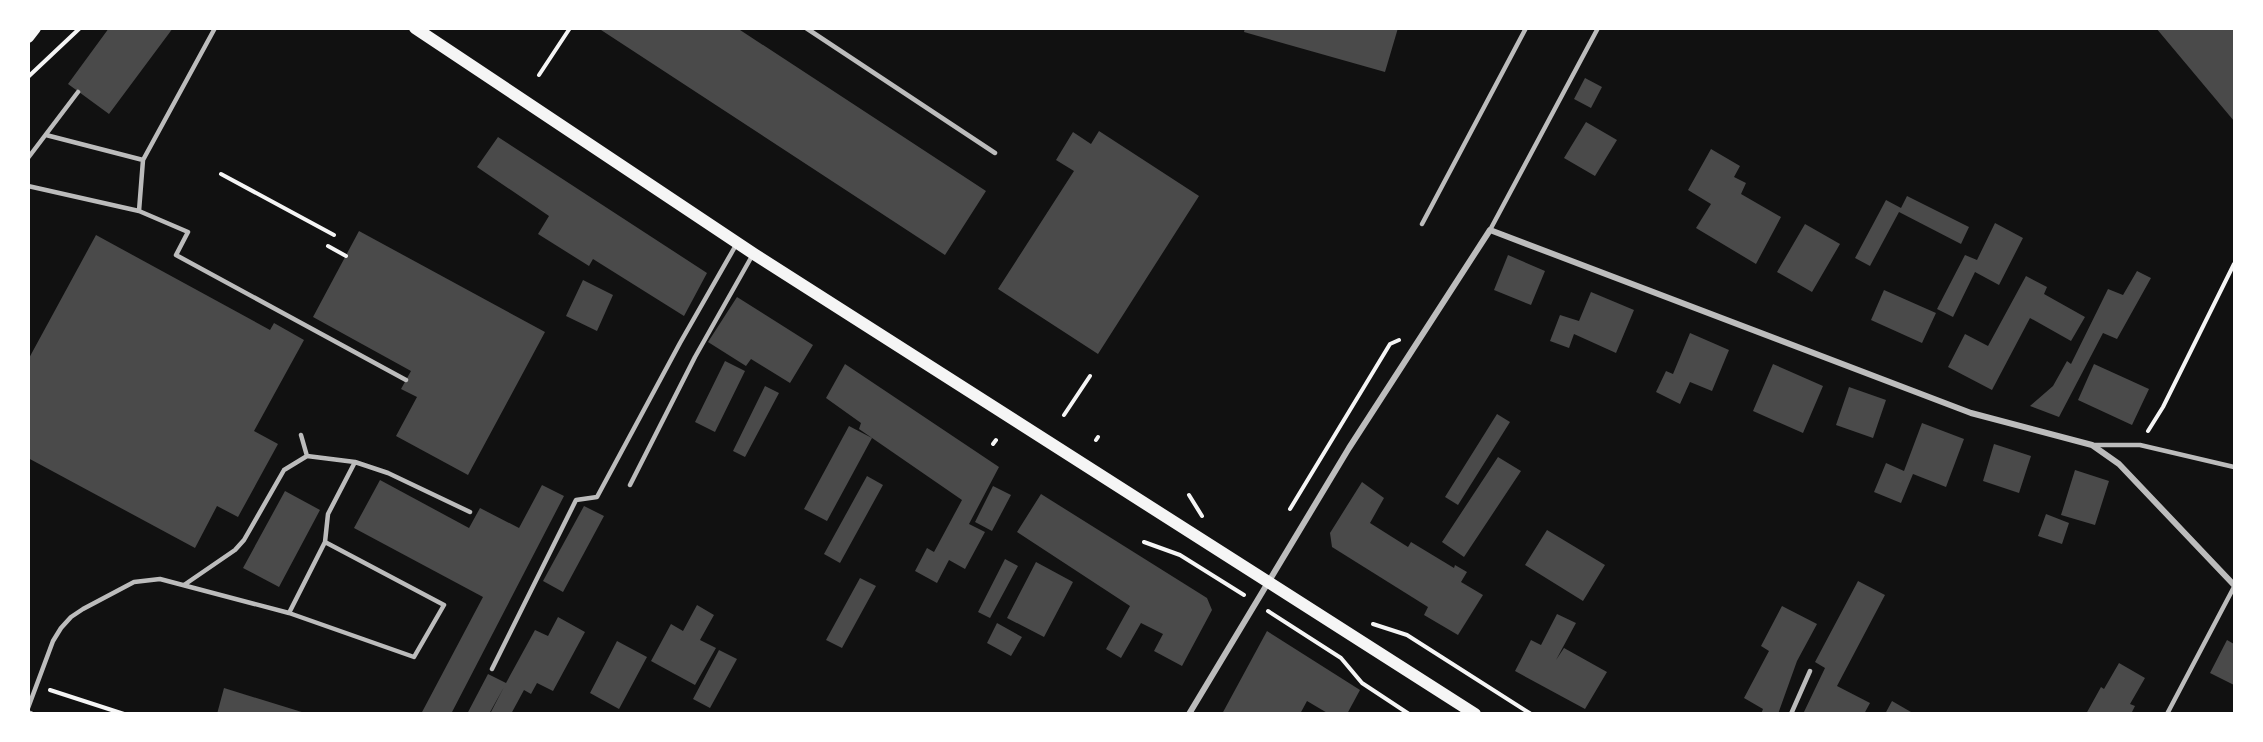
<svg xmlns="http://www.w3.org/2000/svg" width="2263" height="742" font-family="'Sofia Sans Condensed',sans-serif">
  <rect width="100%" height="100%" fill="#111"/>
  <path fill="#4a4a4a" d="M109,28H173L109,114L68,84Z
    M598,28H737L986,191L945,255Z
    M1245,28H1398L1385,72L1244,32Z
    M2156,28H2234V121Z
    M1585,78L1602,87L1591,108L1574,99Z
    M1586,122L1617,140L1595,176L1564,158Z
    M1099,131L1199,196L1098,354L998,289L1074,171L1056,160L1073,132L1091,144Z
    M498,137L707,273L684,316L593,259L589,266L538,234L549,216L477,167Z
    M1711,149L1740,166L1734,177L1746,183L1741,194L1781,217L1756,264L1696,228L1711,204L1688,190Z
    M1907,196L1969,227L1961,244L1899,212L1870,266L1855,258L1886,200L1901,208Z
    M1995,223L2023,238L1999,285L1975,272L1953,317L1937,309L1965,255L1977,260Z
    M1805,224L1840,244L1812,292L1777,272Z
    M359,231L545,332L468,475L396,436L417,397L401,389L411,371L313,317Z
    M96,235L270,330L274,323L304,340L254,431L278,444L238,517L217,506L195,548L28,458V360Z
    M1508,255L1545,271L1531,305L1494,290Z
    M2137,271L2151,278L2117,339L2103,333L2059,417L2030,406L2053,386L2067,361L2071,364L2108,289L2123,295Z
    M2026,276L2047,287L2044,294L2085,317L2071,341L2030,318L1992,390L1948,367L1965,334L1988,346Z
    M583,280L613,295L597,331L566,316Z
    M1884,290L1936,313L1922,343L1871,320Z
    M1591,292L1634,310L1616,353L1574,334L1569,348L1550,341L1560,315L1579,321Z
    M737,297L813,345L790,383L751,359L746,366L708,342Z
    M1690,333L1729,350L1712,391L1690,382L1680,404L1656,392L1666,371L1673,374Z
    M725,361L745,371L715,432L695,422Z
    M845,364L999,467L969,524L985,532L965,569L949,560L937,583L915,571L927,548L934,552L962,500L859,429L861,423L826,398Z
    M1773,364L1823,386L1803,433L1753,411Z
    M2094,364L2149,389L2132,425L2078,400Z
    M765,386L779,393L745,457L733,451Z
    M1849,387L1886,400L1873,438L1836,425Z
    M1497,414L1510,422L1458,505L1445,497Z
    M1922,423L1964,439L1946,487L1913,474L1901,503L1874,492L1886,463L1904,471Z
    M849,426L872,438L827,521L804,509Z
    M1994,444L2031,456L2019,493L1983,481Z
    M1498,457L1521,471L1464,557L1442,542Z
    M2075,470L2109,481L2095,525L2061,515Z
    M867,476L883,485L840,563L824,554Z
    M380,480L469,528L480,508L519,528L542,485L564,496L451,714H421L483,597L354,528Z
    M1362,482L1384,498L1370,523L1408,547L1411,542L1454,568L1455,565L1467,572L1461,582L1483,595L1458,635L1424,615L1428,607L1332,547L1330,533Z
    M993,486L1011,495L992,531L975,522Z
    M285,491L320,510L279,587L243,568Z
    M1041,494L1207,598L1212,610L1182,666L1154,651L1163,634L1141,623L1121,658L1106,649L1130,606L1017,532Z
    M584,506L604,516L563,592L543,581Z
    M2046,514L2069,523L2062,544L2038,536Z
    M1547,530L1605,565L1583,601L1525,565Z
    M1005,559L1018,566L990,618L978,612Z
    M1036,562L1073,582L1044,637L1007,618Z
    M860,578L876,586L842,648L826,640Z
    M1858,581L1885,595L1837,686L1870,703L1864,714H1803L1825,668L1815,662Z
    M697,605L714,615L700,640L716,648L695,685L651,661L671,624L683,631Z
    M1782,606L1817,624L1797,661L1778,714H1761L1763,709L1744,698L1769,651L1761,646Z
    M1557,614L1576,623L1556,660L1564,648L1607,672L1585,709L1515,671L1531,640L1541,645Z
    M558,617L585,632L553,691L537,683L531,694L524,690L511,714H495L491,712L504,687L489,714H467L488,674L506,683L535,630L548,636Z
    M997,623L1022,637L1011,656L987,643Z
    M1267,631L1360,690L1347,714H1329L1307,701L1300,714H1222Z
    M2227,640L2234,644V685L2210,673Z
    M617,641L647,657L619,709L590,693Z
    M719,650L737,659L710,708L693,699Z
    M2119,663L2145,678L2130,704L2135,706L2131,714H2086L2101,687L2104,689Z
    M224,688L305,713V714H217Z
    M1892,701L1911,712L1910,714H1885Z"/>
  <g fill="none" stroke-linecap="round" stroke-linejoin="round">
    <path stroke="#f5f5f5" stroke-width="4" d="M539,75L570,28
      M28,77L80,28
      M221,174L334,235
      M328,246L346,256
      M1064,415L1090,376
      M2148,431L2163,407L2234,264
      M1096,440L1098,437
      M993,444L996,440
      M1189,495L1202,516
      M1290,509L1390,344L1399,340
      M1144,542L1180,555L1244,595
      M1268,611L1341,658L1362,683L1409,714
      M1373,624L1407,635L1531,714
      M50,690L124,714"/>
    <path stroke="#bcbcbc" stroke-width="4.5" d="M806,28L995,153
      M46,135L143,160
      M28,158L78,92
      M28,186L139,211L188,232L176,255L406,380
      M139,211L143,160L215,28
      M1422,224L1526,28
      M1490,230L1598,28
      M301,435L307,456
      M2092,445H2140L2234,467
      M630,485L695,357L752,256
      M184,585L235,550L244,540L284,470L307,456L355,462L388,473L470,512
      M289,613L414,657L444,605L325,542
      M492,669L576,500L597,497L680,343L736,245
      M28,708L53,641L61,628L71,617L83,609L134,582L160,579L289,613L325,542L328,514L355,462
      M1791,714L1810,671
      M2167,714L2234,587"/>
    <path stroke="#bcbcbc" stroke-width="6" d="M28,713L31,714
      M1189,714L1349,448L1490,230L1971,413L2092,445L2119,464L2234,585"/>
    <path stroke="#f5f5f5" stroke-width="12" d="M415,28L754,254L1475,714
      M28,37L35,28"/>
  </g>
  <rect width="2263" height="742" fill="none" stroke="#ffffff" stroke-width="60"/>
</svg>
